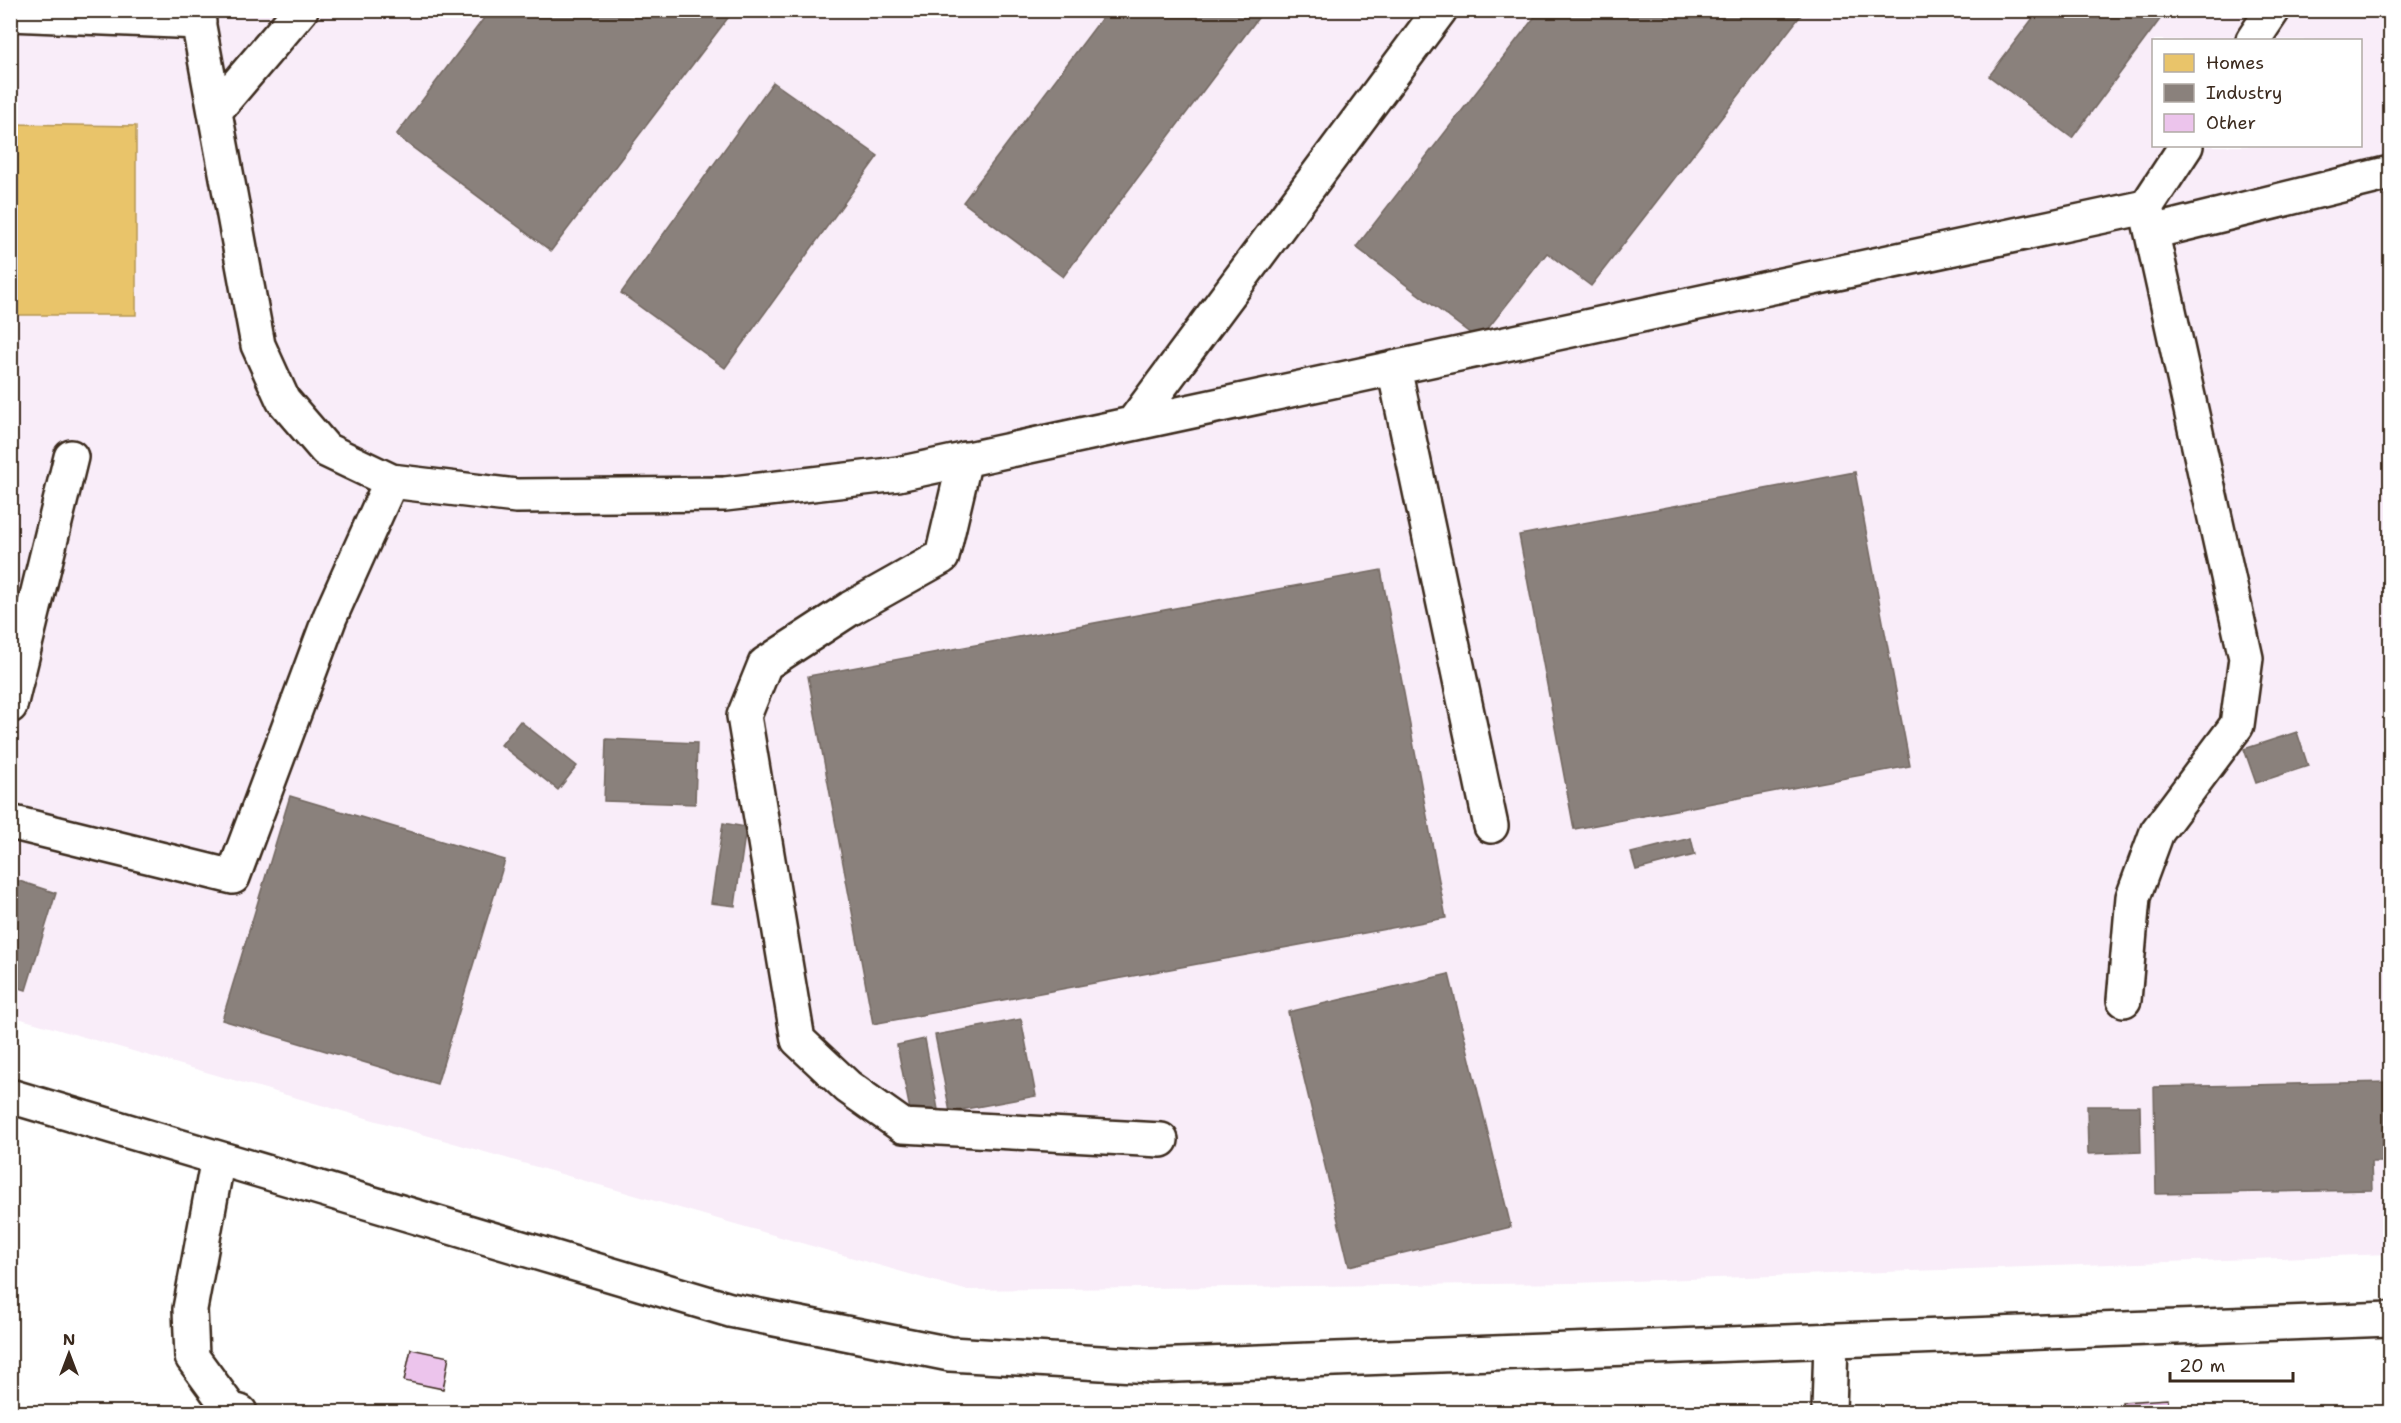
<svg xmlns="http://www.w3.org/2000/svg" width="2401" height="1423" font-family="'Shantell Sans',sans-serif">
  <rect width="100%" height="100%" fill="#fff"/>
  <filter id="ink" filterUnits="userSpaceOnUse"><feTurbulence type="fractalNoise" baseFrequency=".0167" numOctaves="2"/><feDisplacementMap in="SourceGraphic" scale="12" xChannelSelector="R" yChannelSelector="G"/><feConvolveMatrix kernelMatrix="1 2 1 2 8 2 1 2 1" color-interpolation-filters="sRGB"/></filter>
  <g filter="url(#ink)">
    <path fill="#f9edf9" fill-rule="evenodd" d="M10,11H2390V1254L1574,1283L965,1290L11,1016ZM2154,40H2360V146H2154Z"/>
    <path fill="#e9c46a" stroke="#b59653" stroke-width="1.5" d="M10,124L136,126V315H10Z"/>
    <path fill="#8a817c" stroke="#726760" stroke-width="1.5" d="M490,10H734L551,251L396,135Z
      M1108,10H1264L1063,277L963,202Z
      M1540,10H1805L1591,286L1547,253L1479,340L1356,247Z
      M2039,10H2167L2072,138L1989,76Z
      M773,82L878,156L725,368L621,293Z
      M1855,472L1910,766L1574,829L1519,535Z
      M1381,570L1446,918L873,1024L808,676Z
      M520,721L577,766L558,790L501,745Z
      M2297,732L2308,766L2256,783L2244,749Z
      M606,739L697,743L695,804L604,801Z
      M290,796L505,860L437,1084L222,1020Z
      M723,823L746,827L735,906L711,903Z
      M1691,838L1695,855L1636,870L1631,853Z
      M10,878L56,893L26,990L10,985Z
      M1449,974L1511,1227L1349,1266L1288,1012Z
      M1021,1019L1036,1096L950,1112L935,1035Z
      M925,1039L939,1115L912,1120L897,1045Z
      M2390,1082V1162H2371L2372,1190L2156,1194L2154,1087Z
      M2087,1106H2140L2141,1152L2088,1154Z"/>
    <path fill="#ecc4ec" stroke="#3b2a1e" stroke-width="1.5" d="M411,1349L449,1357L443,1389L404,1381Z
      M2168,1399L2169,1412H2123L2122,1402Z"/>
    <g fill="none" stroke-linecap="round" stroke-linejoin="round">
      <g stroke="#3b2a1e" stroke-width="38">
        <path id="minor" d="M196,10L258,345L283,400L326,450L391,481L516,496L725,494L898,474L2146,207L2186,146
          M10,14L199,22
          M2253,40L2273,10
          M215,111L301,10
          M2152,232L2390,173
          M1394,368L1491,826
          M1133,423L1440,10
          M965,459L942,557L851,608L765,664L744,716L798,1040L848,1087L903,1126L1161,1140
          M10,706L71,457
          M10,822L233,877L330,617L391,481
          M2124,1000L2133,897L2157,832L2237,725L2246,658L2146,207
          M10,1096L730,1310L950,1354L1151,1366L2390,1319
          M218,1158L190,1309L192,1357L230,1409L240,1412
          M1829,1412L1831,1340"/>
      </g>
      <use href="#minor" stroke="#fff" stroke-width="33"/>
    </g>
  </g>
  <rect width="2401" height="1423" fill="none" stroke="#fff" stroke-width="36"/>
  <rect x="18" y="18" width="2365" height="1387" fill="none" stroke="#3b2a1e" stroke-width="2" filter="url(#ink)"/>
  <rect x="2152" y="39" width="210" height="108" fill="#ffffff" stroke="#b1aaa5" stroke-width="1.5"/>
  <rect x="2164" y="54" width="30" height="18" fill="#e9c46a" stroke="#b1aaa5" stroke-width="1.5"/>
  <text x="2206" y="69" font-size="18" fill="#3b2a1e">Homes</text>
  <rect x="2164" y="84" width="30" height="18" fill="#8a817c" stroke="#b1aaa5" stroke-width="1.5"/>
  <text x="2206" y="99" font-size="18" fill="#3b2a1e">Industry</text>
  <rect x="2164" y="114" width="30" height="18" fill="#ecc4ec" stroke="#b1aaa5" stroke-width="1.5"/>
  <text x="2206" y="129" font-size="18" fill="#3b2a1e">Other</text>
  <g transform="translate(69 1354)" stroke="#ffffff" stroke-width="4.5" paint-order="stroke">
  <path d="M0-4.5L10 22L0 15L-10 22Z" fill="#3b2a1e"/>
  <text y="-9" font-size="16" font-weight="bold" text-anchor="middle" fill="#3b2a1e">N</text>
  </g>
  <path d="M2170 1372v9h123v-9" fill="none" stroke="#3b2a1e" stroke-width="3"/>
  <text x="2179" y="1372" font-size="18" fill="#3b2a1e" stroke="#ffffff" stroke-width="4.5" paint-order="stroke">20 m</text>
</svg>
